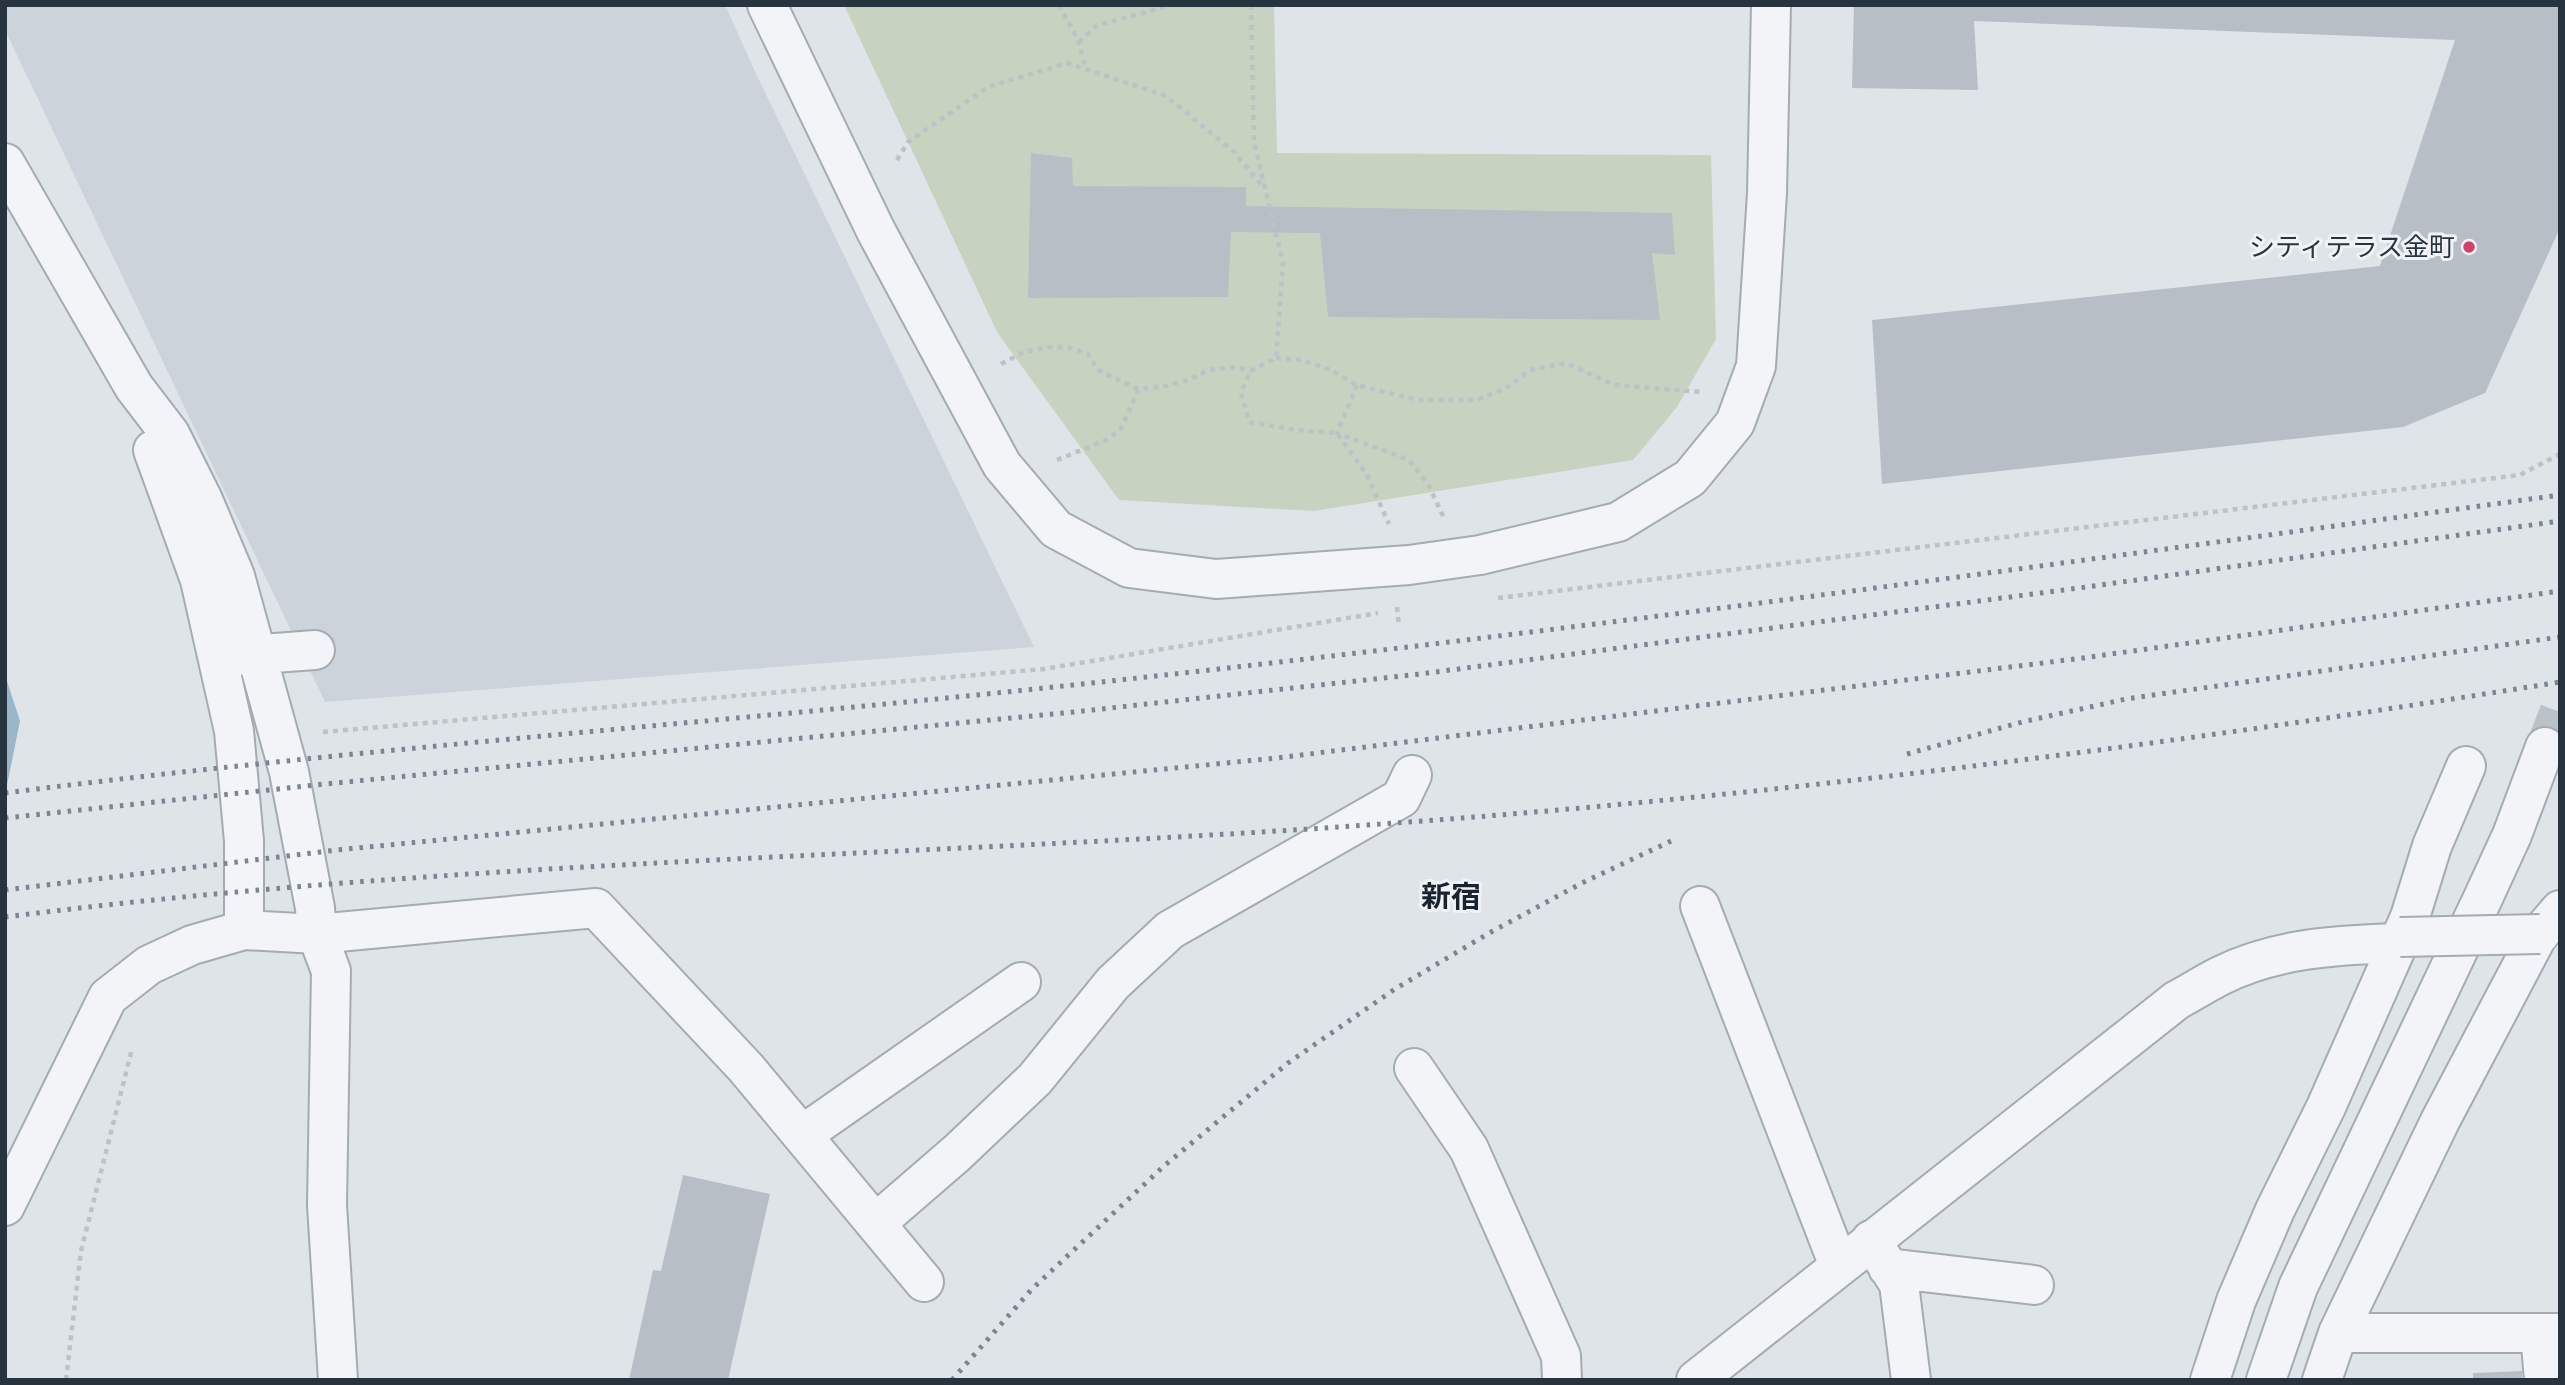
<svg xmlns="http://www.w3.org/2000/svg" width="2565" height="1385" font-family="Figtree,'Noto Sans JP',sans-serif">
  <rect width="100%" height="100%" fill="#dfe4e9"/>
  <path fill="#cdd3db" d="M5,5H725L759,80L1034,647L325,702L5,30Z"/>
  <path fill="#c7d3c0" d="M844,5H1274L1277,153L1711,155L1716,339L1677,407L1633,460L1314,511L1119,500L997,332Z"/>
  <path fill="#9ab6c9" d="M5,675L20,721L5,795Z"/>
  <path fill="#b7bec6" d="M1854,5H2560V228L2485,393L2403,427L1882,484L1872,320L2380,266L2455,40L1974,21L1978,90L1852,88Z
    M1031,153L1072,158L1073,186L1246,187V206L1672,213L1675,255L1652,253L1660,320L1328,317L1320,233L1231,232L1228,297L1028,298Z
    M683,1175L770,1194L728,1380H629L653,1270L661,1271Z
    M2522,1371V1380H2473V1373Z"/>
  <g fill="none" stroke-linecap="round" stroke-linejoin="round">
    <path stroke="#bac1c7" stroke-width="38" stroke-dasharray="38 19" stroke-linecap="butt" d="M2545,747L2560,708"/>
    <g stroke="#a4abb3" stroke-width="42">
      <path id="minor" d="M767,5L876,231L1002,465L1056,529L1129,568L1216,579L1409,565L1480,555L1618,522L1690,478L1735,423L1756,366L1767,193L1771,5
        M5,163L134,387L170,434L203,500L235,576L289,772L315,908L317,934L331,971L327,1205L338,1380
        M153,450L200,580L234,731L244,841V930
        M233,656L315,650
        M1700,906L1839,1266
        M1414,1068L1469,1149L1561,1356L1562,1380
        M802,1135L1021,982
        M5,1206L108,997L149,965L192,945L244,930L317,934L596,908L746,1068L924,1282
        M876,1223L957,1153L1035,1079L1113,983L1170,930L1401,798L1412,775
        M1871,1240L1899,1284L1911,1380
        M1888,1268L2034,1285
        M2338,1333H2560
        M2540,1333L2544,1380
        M1696,1380L2177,1000C2192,992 2206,983 2220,976C2275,948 2337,945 2397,943
        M2210,1380L2236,1301L2275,1210L2326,1107L2410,917L2432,846L2466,766
        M2266,1380L2298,1287L2483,898L2512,835L2545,747
        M2322,1380L2338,1333L2440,1121L2537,937L2560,910"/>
    </g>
    <path stroke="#bdc2c7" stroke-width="4.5" stroke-dasharray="5 5" stroke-linecap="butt" d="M1059,5L1079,42L1085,67
      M1251,5L1254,142L1283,263L1276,358L1250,371L1241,393L1249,422L1297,430L1337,433L1367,475L1389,524
      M1079,42L1097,25L1173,5
      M897,160L908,142L988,87L1067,63L1166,96L1234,152L1264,188
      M1276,358L1301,360L1331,370L1357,385L1418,400H1477L1506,388L1530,370L1566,363L1614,385L1701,392
      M1001,364L1024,352L1049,347L1071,348L1088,354L1098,370L1138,389L1162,387L1191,379L1208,370L1237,367L1250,371
      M1357,385L1337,433L1409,460L1428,484L1444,518
      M1057,460L1106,440L1121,429L1138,390
      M1498,598L2520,475L2560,454
      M1397,607L1399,627
      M323,732L1044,669L1378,613
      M66,1380L81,1251L132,1049"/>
    <use href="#minor" stroke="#f2f4f7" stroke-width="38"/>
    <path stroke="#798593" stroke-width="5" stroke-dasharray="3.5 7" stroke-linecap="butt" d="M1907,754L2022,722L2126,699L2560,637
      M5,793C360,748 717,723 1073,685C1569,632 2065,563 2560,495
      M5,818L325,784L1074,712L1420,674L2079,588L2560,521
      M5,890L337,850L1277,758L2083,658L2560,591
      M5,917C462,859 923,857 1382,824C1777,796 2169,745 2560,682
      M952,1380L1032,1289L1164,1166L1288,1063L1395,989L1491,932L1582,883L1671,841"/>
    <g stroke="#a4abb3" stroke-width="42" stroke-linecap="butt">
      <path id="minor-bridge" d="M2400,937L2540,934"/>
    </g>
    <use href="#minor-bridge" stroke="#f2f4f7" stroke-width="38"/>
  </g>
  <circle fill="#d04367" stroke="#eff3f6" stroke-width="2.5" cx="2469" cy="247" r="7"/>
  <g text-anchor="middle" stroke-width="6" stroke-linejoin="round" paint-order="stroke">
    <g font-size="26" fill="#283340" stroke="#eff3f6" text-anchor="end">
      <text x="2455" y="256">シティテラス金町</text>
    </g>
    <g font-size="30" font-weight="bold" fill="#1a2431" stroke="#eff3f6">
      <text x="1451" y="907">新宿</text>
    </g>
  </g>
  <rect width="2565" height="1385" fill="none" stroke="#283340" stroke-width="14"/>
</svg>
